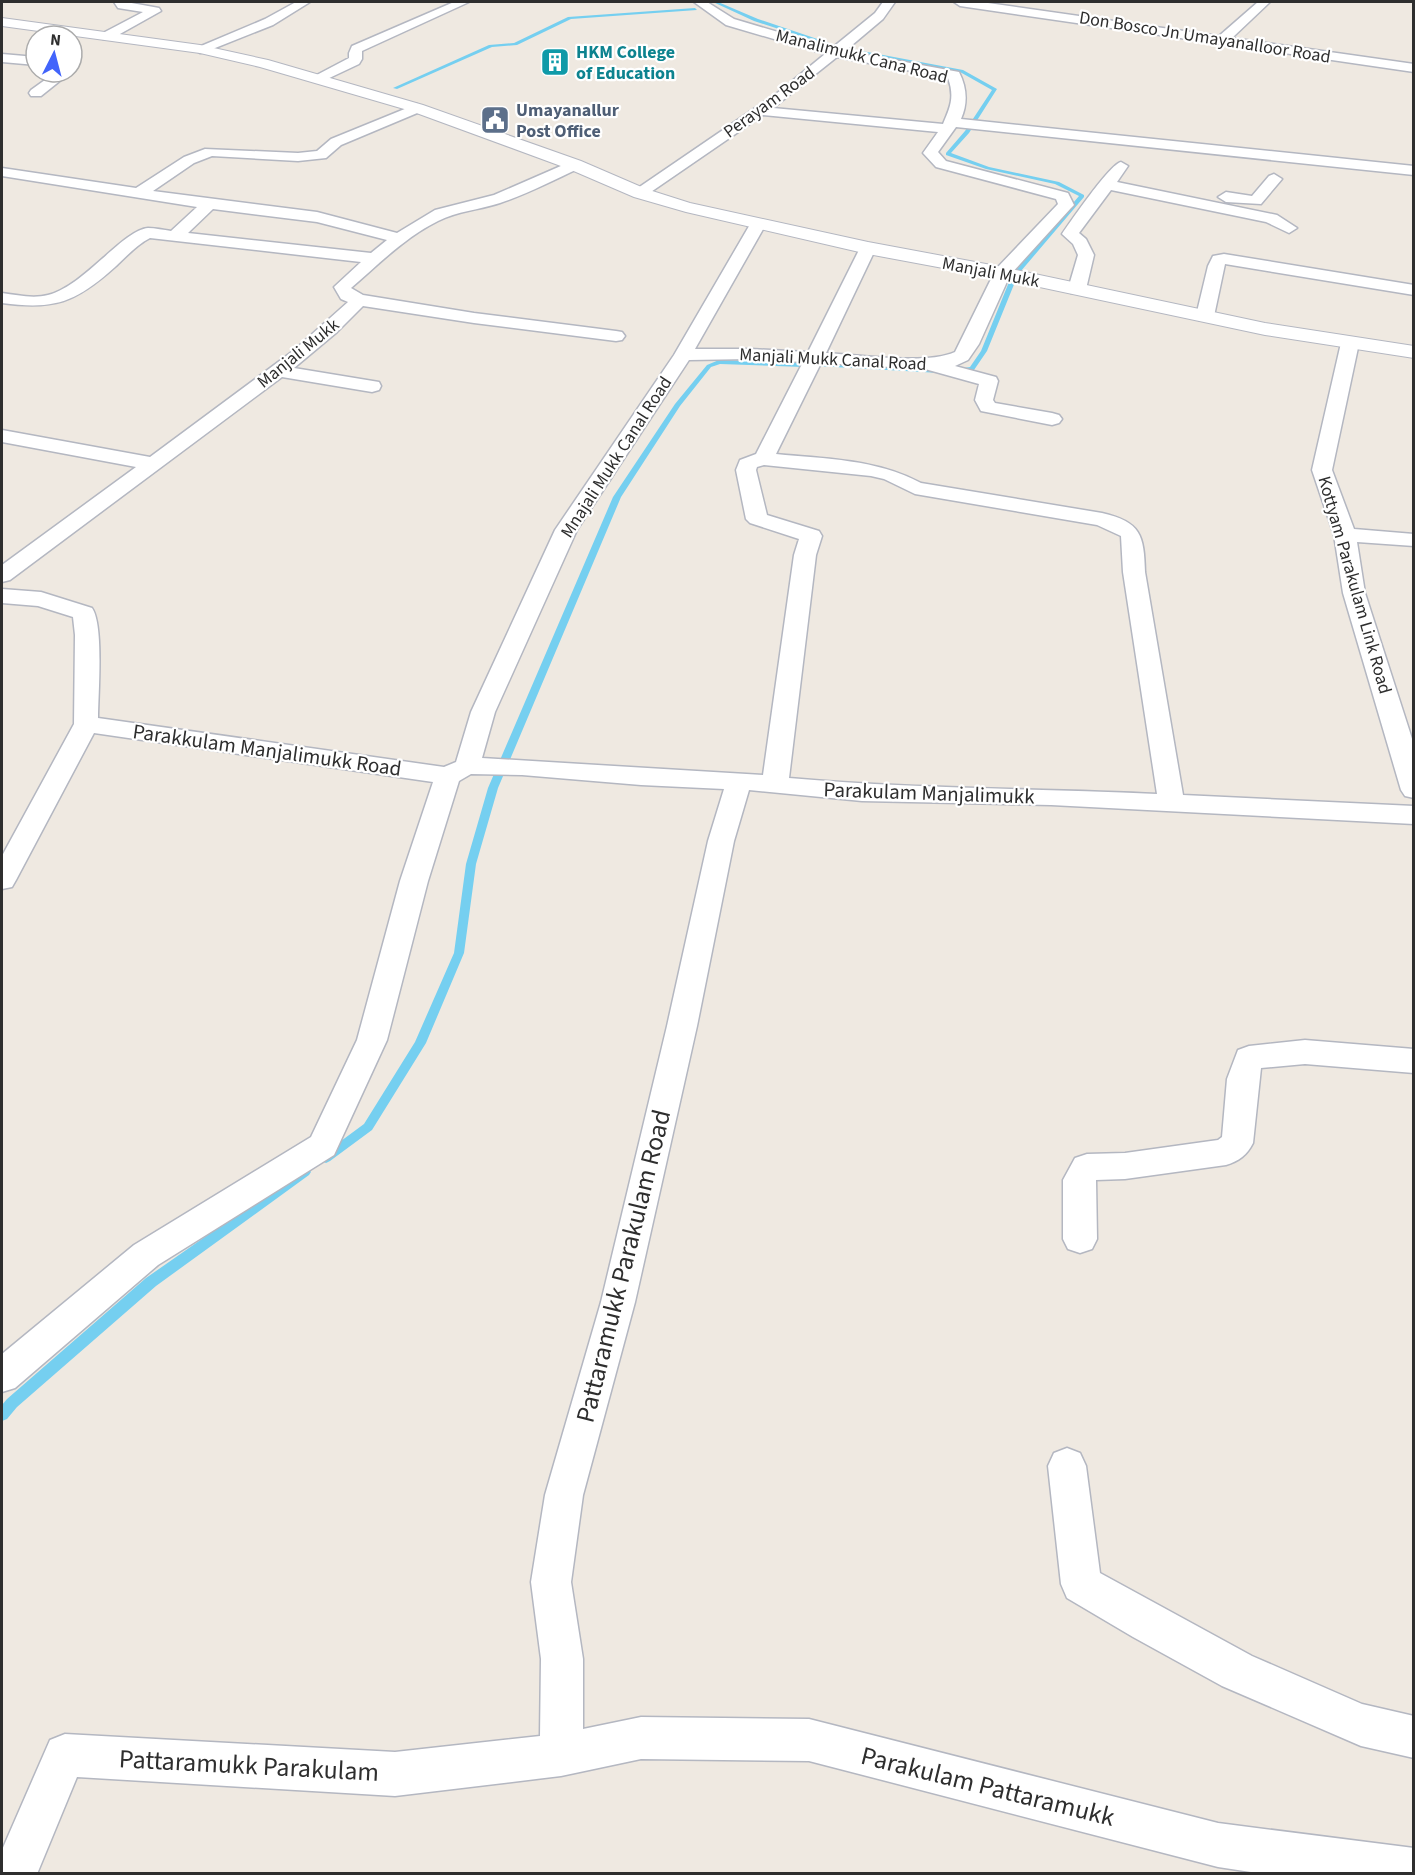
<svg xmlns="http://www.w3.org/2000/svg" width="1415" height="1875" font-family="'Source Sans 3',sans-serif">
  <rect width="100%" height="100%" fill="#efe9e1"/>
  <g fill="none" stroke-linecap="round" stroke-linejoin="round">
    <path fill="#75cff0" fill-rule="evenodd" d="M713,2H718L758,19L835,45L831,46L754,21Z
      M695,8L697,10L571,19L517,45L492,47L397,89L393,88L489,45L514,43L568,17Z
      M846,48L963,70L997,89L969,133L951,153L989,167L1059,182L1084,195V197L1021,271L1016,270L1079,196L1055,184L986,169L946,155V153L965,131L992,90L960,72L844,50Z
      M1012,280L1015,282L987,351L974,370L958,371V369L970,367L981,351L1009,282Z
      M719,360L803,363L806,365L803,367L720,364L711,367L680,406L621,497L498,788L476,864L464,953L426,1043L372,1130L330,1161L326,1163L322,1161L320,1158L322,1155L364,1124L415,1042L454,953L466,864L488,788L613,497L675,404L707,365Z
      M819,363L940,369L943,371L940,373L817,366L816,365Z
      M305,1167L309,1169L311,1172L309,1175L156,1286L17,1407L7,1419L2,1421V1405L7,1399L146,1278Z"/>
    <g stroke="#b4b7c1" stroke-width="3">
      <path id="street" d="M114,2H126L159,8L161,11L111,39H103L101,36L103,33L143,12L118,8Z
        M296,2H310L273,25L205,52L200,53L194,49L265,19Z
        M454,2H469L362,51V59L359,64L323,81L318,82L311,78L349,58V53L352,46Z
        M694,2H707L734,19L832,48L875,13L883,2H895L883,19L845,51L959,72C967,88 968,103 961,119L1414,166V175L956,127L938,152L946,161L1068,193L1074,205L1071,208L1010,275L979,344L968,360L955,366L996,377L998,381L993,400L995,403L1052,413L1059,415L1062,419L1059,423L1052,425L981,411L975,400L979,384L925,369L821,363L776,454C826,459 876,459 921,483L1102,513C1141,522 1144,535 1145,572L1183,795L1414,806V824L1051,805L862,801L749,790L734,841L697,1026L635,1302L583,1495L571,1582L583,1659V1729L641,1717L809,1719L1218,1823L1414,1848V1874H1264L1218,1867L809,1761L641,1759L561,1776L395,1796L77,1777L37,1874H2V1850L50,1740L65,1734L395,1752L540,1736L541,1659L531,1582L545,1495L601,1302L667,1026L708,841L724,789L641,785L522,775L471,774L459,781L428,881L387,1040L334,1155L158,1265L15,1388L2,1392V1354L134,1245L311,1137L357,1040L400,881L433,782L94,733L16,880L12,887L2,889V856L74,724L75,635L73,617L38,606L2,603V589L41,592L92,608C104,625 98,695 98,718L444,767L456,762L471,712L555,530L674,355L752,221H764L766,224L695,349H751L808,352L860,248L868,243L876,248L826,353C860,355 926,365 955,352L996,269L1058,204L1056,199L936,167L923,153L938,132L763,115L645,196H635L632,193L635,190L780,91L825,54L726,25ZM837,57L948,78C955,97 950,108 943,124L773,108ZM751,359L803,362L756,454L740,460L736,470L746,519L750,523L799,539L794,555L763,775L482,758L495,712L577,530L689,360ZM764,465L871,476L884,479L915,494L1097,525L1121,536L1123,572L1157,794C1034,788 911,789 789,778L816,555L822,536L819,531L767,515L756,470L757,467Z
        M954,2H981L1219,36L1258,2H1270L1232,38L1414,64V72L960,6Z
        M2,54L36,57V65L2,62Z
        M56,72H71L41,96H31L29,93L31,90Z
        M417,104L424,108L422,111L341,145L326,158L298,161L212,156L194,163L153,191L317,212L397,233L435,210L494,195L570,162H580L582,165L580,168C554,180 527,194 500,203C479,210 457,211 438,221C404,238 379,264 351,288L363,295L474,313L616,331L622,332L625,336L622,340L616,341L474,323L363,306L337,332L294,368L379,382L381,386L379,390L372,392L282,377L10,580L2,582V565L136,467L2,442V430L150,457L293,351L348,302L341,299L334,287L361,262L150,238C136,245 126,257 115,267C75,303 54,310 2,303V293C17,295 33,299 48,295C84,286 123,230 148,228C155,228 164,230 171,231L197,207L2,176V168L136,188L184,157L205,149L298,153L317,151L331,139ZM213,209L317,222L387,240L371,253L188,233Z
        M1121,162L1128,166L1117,182L1277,215L1297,228L1289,233L1266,222L1111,190L1079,233L1086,239L1094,255L1086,289L1083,293H1071L1068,289L1078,255L1073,244L1062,234C1071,221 1110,164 1121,162Z
        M1274,174L1282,179L1261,204L1226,202L1218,197L1226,192L1252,196L1269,176Z
        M1224,254L1414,285V295L1225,264L1214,316L1211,320H1199L1196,316L1208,266L1213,256Z
        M1350,338L1356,339L1359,343L1332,470L1354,529L1414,534V546L1357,542L1365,593L1414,745V798L1405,796L1401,790L1343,593L1334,535L1312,470L1341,343L1344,339Z
        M1305,1040L1414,1049V1073L1305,1064L1261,1068L1253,1143C1247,1155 1239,1161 1226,1165L1125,1179L1096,1180L1097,1239L1092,1249L1080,1253L1068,1249L1063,1239V1180L1075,1158L1087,1154L1125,1153L1218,1140L1222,1137L1227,1079L1238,1050L1249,1046Z
        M1067,1448L1080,1453L1086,1466L1100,1573L1252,1656L1362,1704L1414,1716V1758L1361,1746L1222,1686L1133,1637L1067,1598L1061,1584L1048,1466L1054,1453Z"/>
    </g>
    <g stroke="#b4b7c1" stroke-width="2">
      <path id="secondary" d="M2,18L200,45L268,60L423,105L581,161L646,189L690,203L868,242L1002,267L1265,323L1414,346V358L1265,335L1002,279L868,254L686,212L634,197L569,169L411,111L260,67L200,53L2,26Z"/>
    </g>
    <use href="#street" fill="#fff" fill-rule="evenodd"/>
    <use href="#secondary" fill="#fff" fill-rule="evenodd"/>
  </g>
  <defs>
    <g id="building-square" transform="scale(1.5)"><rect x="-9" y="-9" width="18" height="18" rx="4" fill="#0f9aa8" stroke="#fff"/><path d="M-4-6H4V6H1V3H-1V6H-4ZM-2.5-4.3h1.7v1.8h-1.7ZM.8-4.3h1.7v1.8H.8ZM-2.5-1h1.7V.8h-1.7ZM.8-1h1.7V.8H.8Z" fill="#fff"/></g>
    <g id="civic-square" transform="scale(1.5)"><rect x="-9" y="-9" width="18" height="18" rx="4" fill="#5c6f8a" stroke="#fff"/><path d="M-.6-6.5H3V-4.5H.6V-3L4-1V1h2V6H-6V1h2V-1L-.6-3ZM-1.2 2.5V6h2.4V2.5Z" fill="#fff"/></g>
  </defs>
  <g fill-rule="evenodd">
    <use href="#building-square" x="555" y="62"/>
    <use href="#civic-square" x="495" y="120"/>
  </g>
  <g text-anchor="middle" stroke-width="4.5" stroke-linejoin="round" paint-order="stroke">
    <g font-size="18" fill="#2e2e2e" stroke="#fff">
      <text transform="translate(1205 37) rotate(9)" y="6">Don Bosco Jn Umayanalloor Road</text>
      <text transform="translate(862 56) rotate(14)" y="6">Manalimukk Cana Road</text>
      <text transform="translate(769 102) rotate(-36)" y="6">Perayam Road</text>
      <text transform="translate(991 272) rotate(11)" y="6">Manjali Mukk</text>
      <text transform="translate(298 353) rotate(-39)" y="6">Manjali Mukk</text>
      <text transform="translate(833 359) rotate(3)" y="6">Manjali Mukk Canal Road</text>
      <text transform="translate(616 457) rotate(-57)" y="6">Mnajali Mukk Canal Road</text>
      <text transform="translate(1355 585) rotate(74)" y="6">Kottyam Parakulam Link Road</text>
    </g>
    <g font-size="18" font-weight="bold" fill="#0d838f" stroke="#fff" text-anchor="start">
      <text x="576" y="58">HKM College<tspan x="576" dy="21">of Education</tspan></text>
    </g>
    <g font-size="18" font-weight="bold" fill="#4e5e75" stroke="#fff" text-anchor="start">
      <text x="516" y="116">Umayanallur<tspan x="516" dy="21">Post Office</tspan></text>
    </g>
    <g font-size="21" fill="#2e2e2e" stroke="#fff">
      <text transform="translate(267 750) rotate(8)" y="7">Parakkulam Manjalimukk Road</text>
      <text transform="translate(929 793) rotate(2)" y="7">Parakulam Manjalimukk</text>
    </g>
    <g font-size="26" fill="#2e2e2e" stroke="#fff">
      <text transform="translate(623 1266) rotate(-76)" y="9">Pattaramukk Parakulam Road</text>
      <text transform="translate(249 1765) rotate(3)" y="9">Pattaramukk Parakulam</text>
      <text transform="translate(988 1786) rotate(14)" y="9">Parakulam Pattaramukk</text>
    </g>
  </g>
  <rect width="1415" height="1875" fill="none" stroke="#2e2e2e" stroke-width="6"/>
  <g transform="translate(54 54) rotate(6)"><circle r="28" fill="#ffffff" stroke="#ababab" stroke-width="1.5"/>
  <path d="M0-4.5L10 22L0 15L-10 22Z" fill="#4264fb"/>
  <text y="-9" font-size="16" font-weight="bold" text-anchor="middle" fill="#2e2e2e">N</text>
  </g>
</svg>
